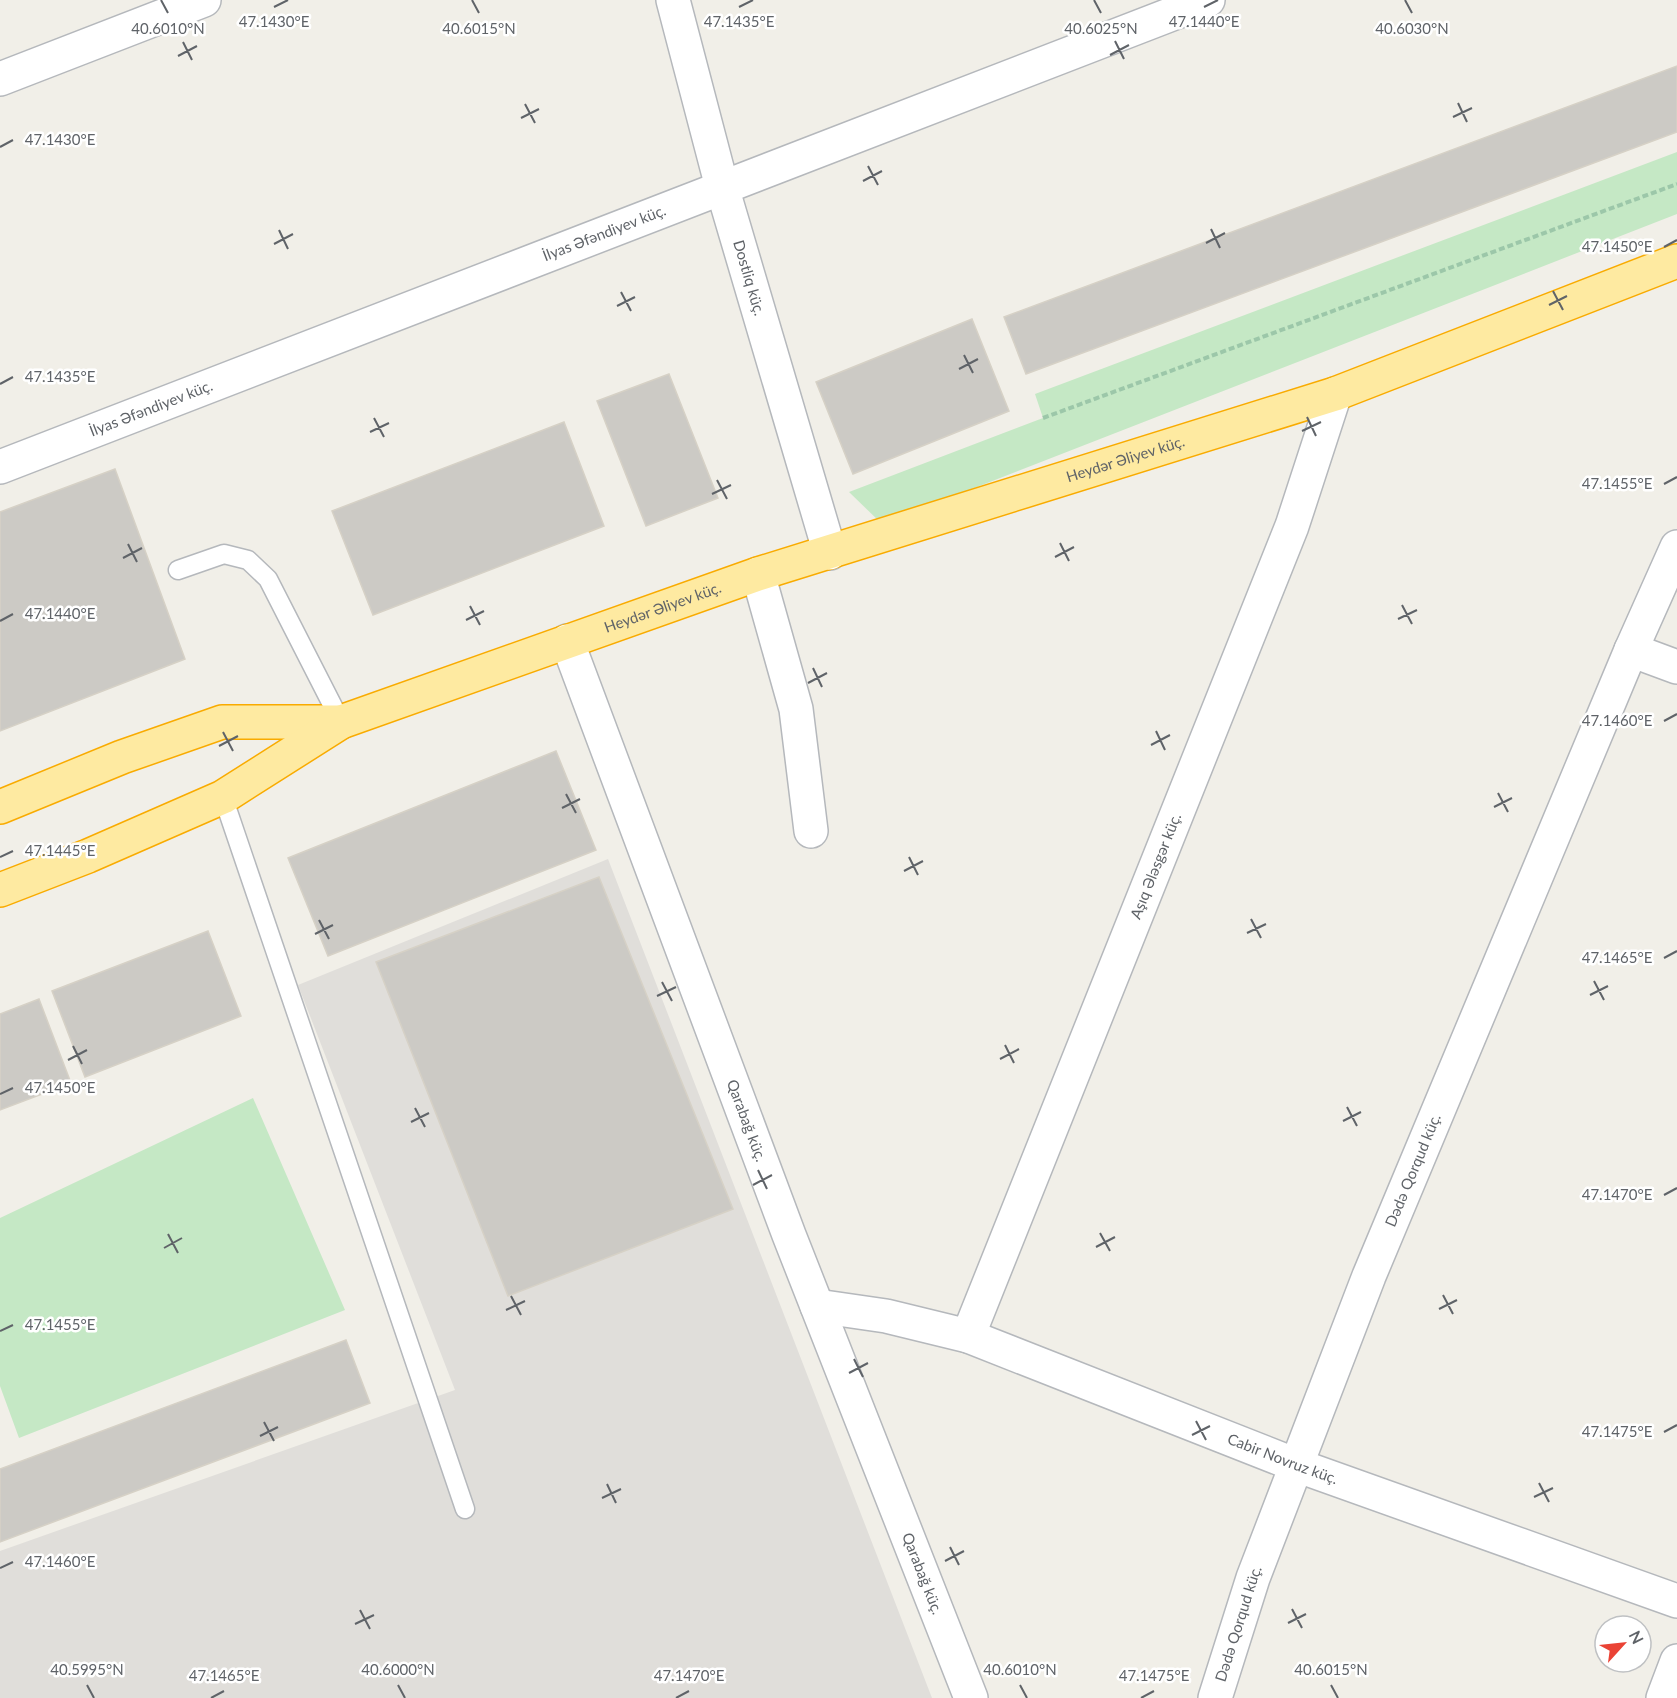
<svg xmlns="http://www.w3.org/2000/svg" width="1677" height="1698" font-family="Lato,sans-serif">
  <rect width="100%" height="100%" fill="#f1efe8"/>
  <path fill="#e0deda" d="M608,859L932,1698H0V1551L455,1390L298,985Z"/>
  <path fill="#c5e8c5" d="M1677,152V214L882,524L849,492L1043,418L1035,394Z
    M253,1098L345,1310L19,1438L0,1386V1218Z"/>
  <path fill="#cccac5" stroke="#d6d1c6" stroke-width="1.5" d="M1677,66V132L1026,374L1004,317Z
    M972,319L1009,411L853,474L816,382Z
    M669,374L718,498L646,526L597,401Z
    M564,422L604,526L373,615L332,511Z
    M115,469L185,659L0,731V512Z
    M556,751L596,850L328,956L288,858Z
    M599,877L733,1209L508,1296L376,962Z
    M208,931L241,1016L85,1077L52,991Z
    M39,999L71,1083L0,1110V1014Z
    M346,1340L370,1403L0,1542V1469Z"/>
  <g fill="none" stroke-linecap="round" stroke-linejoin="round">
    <g stroke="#b5b8bc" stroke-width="21">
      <path id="service" d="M178,570L224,554L248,560L268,579L341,722
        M223,797L465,1509"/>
    </g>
    <g stroke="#b5b8bc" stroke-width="36">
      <g id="minor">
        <path id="s1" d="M673,0L722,187L830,553"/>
        <path d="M0,79L204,0"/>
        <path id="s2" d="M0,467L1208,0"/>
        <path d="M758,574L796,709L811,831"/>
        <path id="s3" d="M567,641L789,1235L971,1698"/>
        <path d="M1631,650L1677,667"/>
        <path id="s4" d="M817,1306L886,1316L968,1336L1296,1465L1677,1601"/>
        <path id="s5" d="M968,1336L1292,526L1335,394"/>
        <path id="s6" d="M1215,1698L1253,1578L1369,1276L1631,650L1677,547"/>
        <path d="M1663,1698L1677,1661"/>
      </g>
    </g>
    <g stroke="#f9ab00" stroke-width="36">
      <g id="trunk">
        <path d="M0,807L122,757L222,722H341"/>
        <path id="s7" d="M0,890L88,856L223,797L341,722L758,574L1335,394L1677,261"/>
      </g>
    </g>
    <path stroke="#9cc7a9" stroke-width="4" stroke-dasharray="6 3" stroke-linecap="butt" d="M1043,418L1677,184"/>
    <use href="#service" stroke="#fff" stroke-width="18"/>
    <use href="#minor" stroke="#fff" stroke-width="33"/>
    <use href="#trunk" stroke="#feeaa1" stroke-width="33"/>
  </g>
  <path fill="none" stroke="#5f6368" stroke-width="2" d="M161,0L168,13M472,0L479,13M1094,0L1101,13M1405,0L1412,13M274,7L288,0M739,7L753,0M1204,7L1218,0M1115,41L1124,59M183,42L192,60M1110,55L1129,45M178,56L197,46M1458,103L1467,122M525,104L535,123M1453,117L1472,108M521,118L539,109M0,147L13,140M868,166L878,185M863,181L882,171M1211,229L1220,248M279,230L288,249M1206,243L1225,233M274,244L293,234M1664,247L1677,240M1553,291L1563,310M621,292L631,311M1549,305L1567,296M617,306L635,297M964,355L973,373M959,369L978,359M0,384L13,377M1307,417L1316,436M374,418L384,437M1302,431L1321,422M370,432L389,423M717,480L727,499M1664,484L1677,477M712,494L731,485M1060,543L1069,561M128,544L137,562M1055,557L1074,547M123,558L142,548M1402,605L1412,624M470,606L480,625M1398,619L1417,610M466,620L484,611M0,621L13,614M813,668L822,687M808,683L827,673M1664,721L1677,714M1156,731L1165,750M223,732L233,751M1151,745L1170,735M219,746L238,736M1498,793L1508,812M566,794L576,813M1494,807L1512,798M562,808L580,799M0,857L13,851M909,857L918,875M904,871L923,861M1251,919L1261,938M319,920L329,939M1247,933L1266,924M315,934L333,925M1664,958L1677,951M1594,981L1604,1000M662,982L672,1001M1590,995L1608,986M657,996L676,987M1005,1045L1014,1063M73,1046L82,1064M1000,1059L1019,1049M68,1060L87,1050M0,1094L13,1088M1347,1107L1357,1126M415,1108L425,1127M1343,1121L1361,1112M411,1122L429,1113M758,1170L767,1189M753,1185L772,1175M1664,1195L1677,1188M1100,1233L1110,1251M168,1234L178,1253M1096,1247L1115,1237M164,1248L182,1238M1443,1295L1453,1314M511,1296L521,1315M1439,1309L1457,1300M506,1310L525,1301M0,1331L13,1325M854,1359L863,1377M849,1373L868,1363M1196,1421L1206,1440M264,1422L274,1441M1664,1432L1677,1425M1192,1435L1210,1426M260,1436L278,1427M1539,1483L1549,1502M607,1484L616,1503M1534,1497L1553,1488M602,1498L621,1489M950,1547L959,1565M945,1561L964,1551M0,1568L13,1562M1292,1609L1302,1628M360,1610L370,1629M1288,1623L1306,1614M355,1624L374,1615M87,1685L94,1698M398,1685L405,1698M1020,1685L1027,1698M1331,1685L1338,1698M211,1698L224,1691M676,1698L689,1691M1141,1698L1154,1691"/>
  <g text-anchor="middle" stroke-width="5" stroke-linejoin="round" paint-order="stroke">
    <g font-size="15" fill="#5f6368" stroke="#fff">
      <text dy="5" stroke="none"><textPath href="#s2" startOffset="648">İlyas Əfəndiyev küç.</textPath></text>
      <text dy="5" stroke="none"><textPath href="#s1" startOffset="288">Dostliq küç.</textPath></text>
      <text dy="5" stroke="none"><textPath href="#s2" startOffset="162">İlyas Əfəndiyev küç.</textPath></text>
      <text dy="5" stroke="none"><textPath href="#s7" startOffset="1209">Heydər Əliyev küç.</textPath></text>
      <text dy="5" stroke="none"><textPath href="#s7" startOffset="723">Heydər Əliyev küç.</textPath></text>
      <text dy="5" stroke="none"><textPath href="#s5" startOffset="506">Aşıq Ələsgər küç.</textPath></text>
      <text dy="5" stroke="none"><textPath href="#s3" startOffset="512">Qarabağ küç.</textPath></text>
      <text dy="5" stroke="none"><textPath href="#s6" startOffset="564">Dədə Qorqud küç.</textPath></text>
      <text dy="5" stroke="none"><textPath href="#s4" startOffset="492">Cabir Novruz küç.</textPath></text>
      <text dy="5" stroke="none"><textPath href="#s3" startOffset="998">Qarabağ küç.</textPath></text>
      <text dy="5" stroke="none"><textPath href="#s6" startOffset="78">Dədə Qorqud küç.</textPath></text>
    </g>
  </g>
  <g font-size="15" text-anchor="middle" fill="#5f6368" stroke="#fff" stroke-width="5" stroke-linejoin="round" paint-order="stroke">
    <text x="274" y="27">47.1430°E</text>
    <text x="739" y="27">47.1435°E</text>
    <text x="1204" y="27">47.1440°E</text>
    <text x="168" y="34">40.6010°N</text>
    <text x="479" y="34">40.6015°N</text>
    <text x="1101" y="34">40.6025°N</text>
    <text x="1412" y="34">40.6030°N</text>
    <text x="60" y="145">47.1430°E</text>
    <text x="1617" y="252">47.1450°E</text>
    <text x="60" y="382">47.1435°E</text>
    <text x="1617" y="489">47.1455°E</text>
    <text x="60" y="619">47.1440°E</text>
    <text x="1617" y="726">47.1460°E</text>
    <text x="60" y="856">47.1445°E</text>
    <text x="1617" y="963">47.1465°E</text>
    <text x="60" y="1093">47.1450°E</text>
    <text x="1617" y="1200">47.1470°E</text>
    <text x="60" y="1330">47.1455°E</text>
    <text x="1617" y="1437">47.1475°E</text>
    <text x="60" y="1567">47.1460°E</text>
    <text x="87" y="1675">40.5995°N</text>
    <text x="398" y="1675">40.6000°N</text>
    <text x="1020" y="1675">40.6010°N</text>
    <text x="1331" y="1675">40.6015°N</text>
    <text x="224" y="1681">47.1465°E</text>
    <text x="689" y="1681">47.1470°E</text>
    <text x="1154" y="1681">47.1475°E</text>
  </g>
  <g transform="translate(1623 1644) rotate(63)"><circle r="28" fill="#ffffff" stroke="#bfc1c3" stroke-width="1.5"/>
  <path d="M0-4.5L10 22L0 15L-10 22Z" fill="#ea4335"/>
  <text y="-9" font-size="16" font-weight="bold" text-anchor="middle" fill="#5f6368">N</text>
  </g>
</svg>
